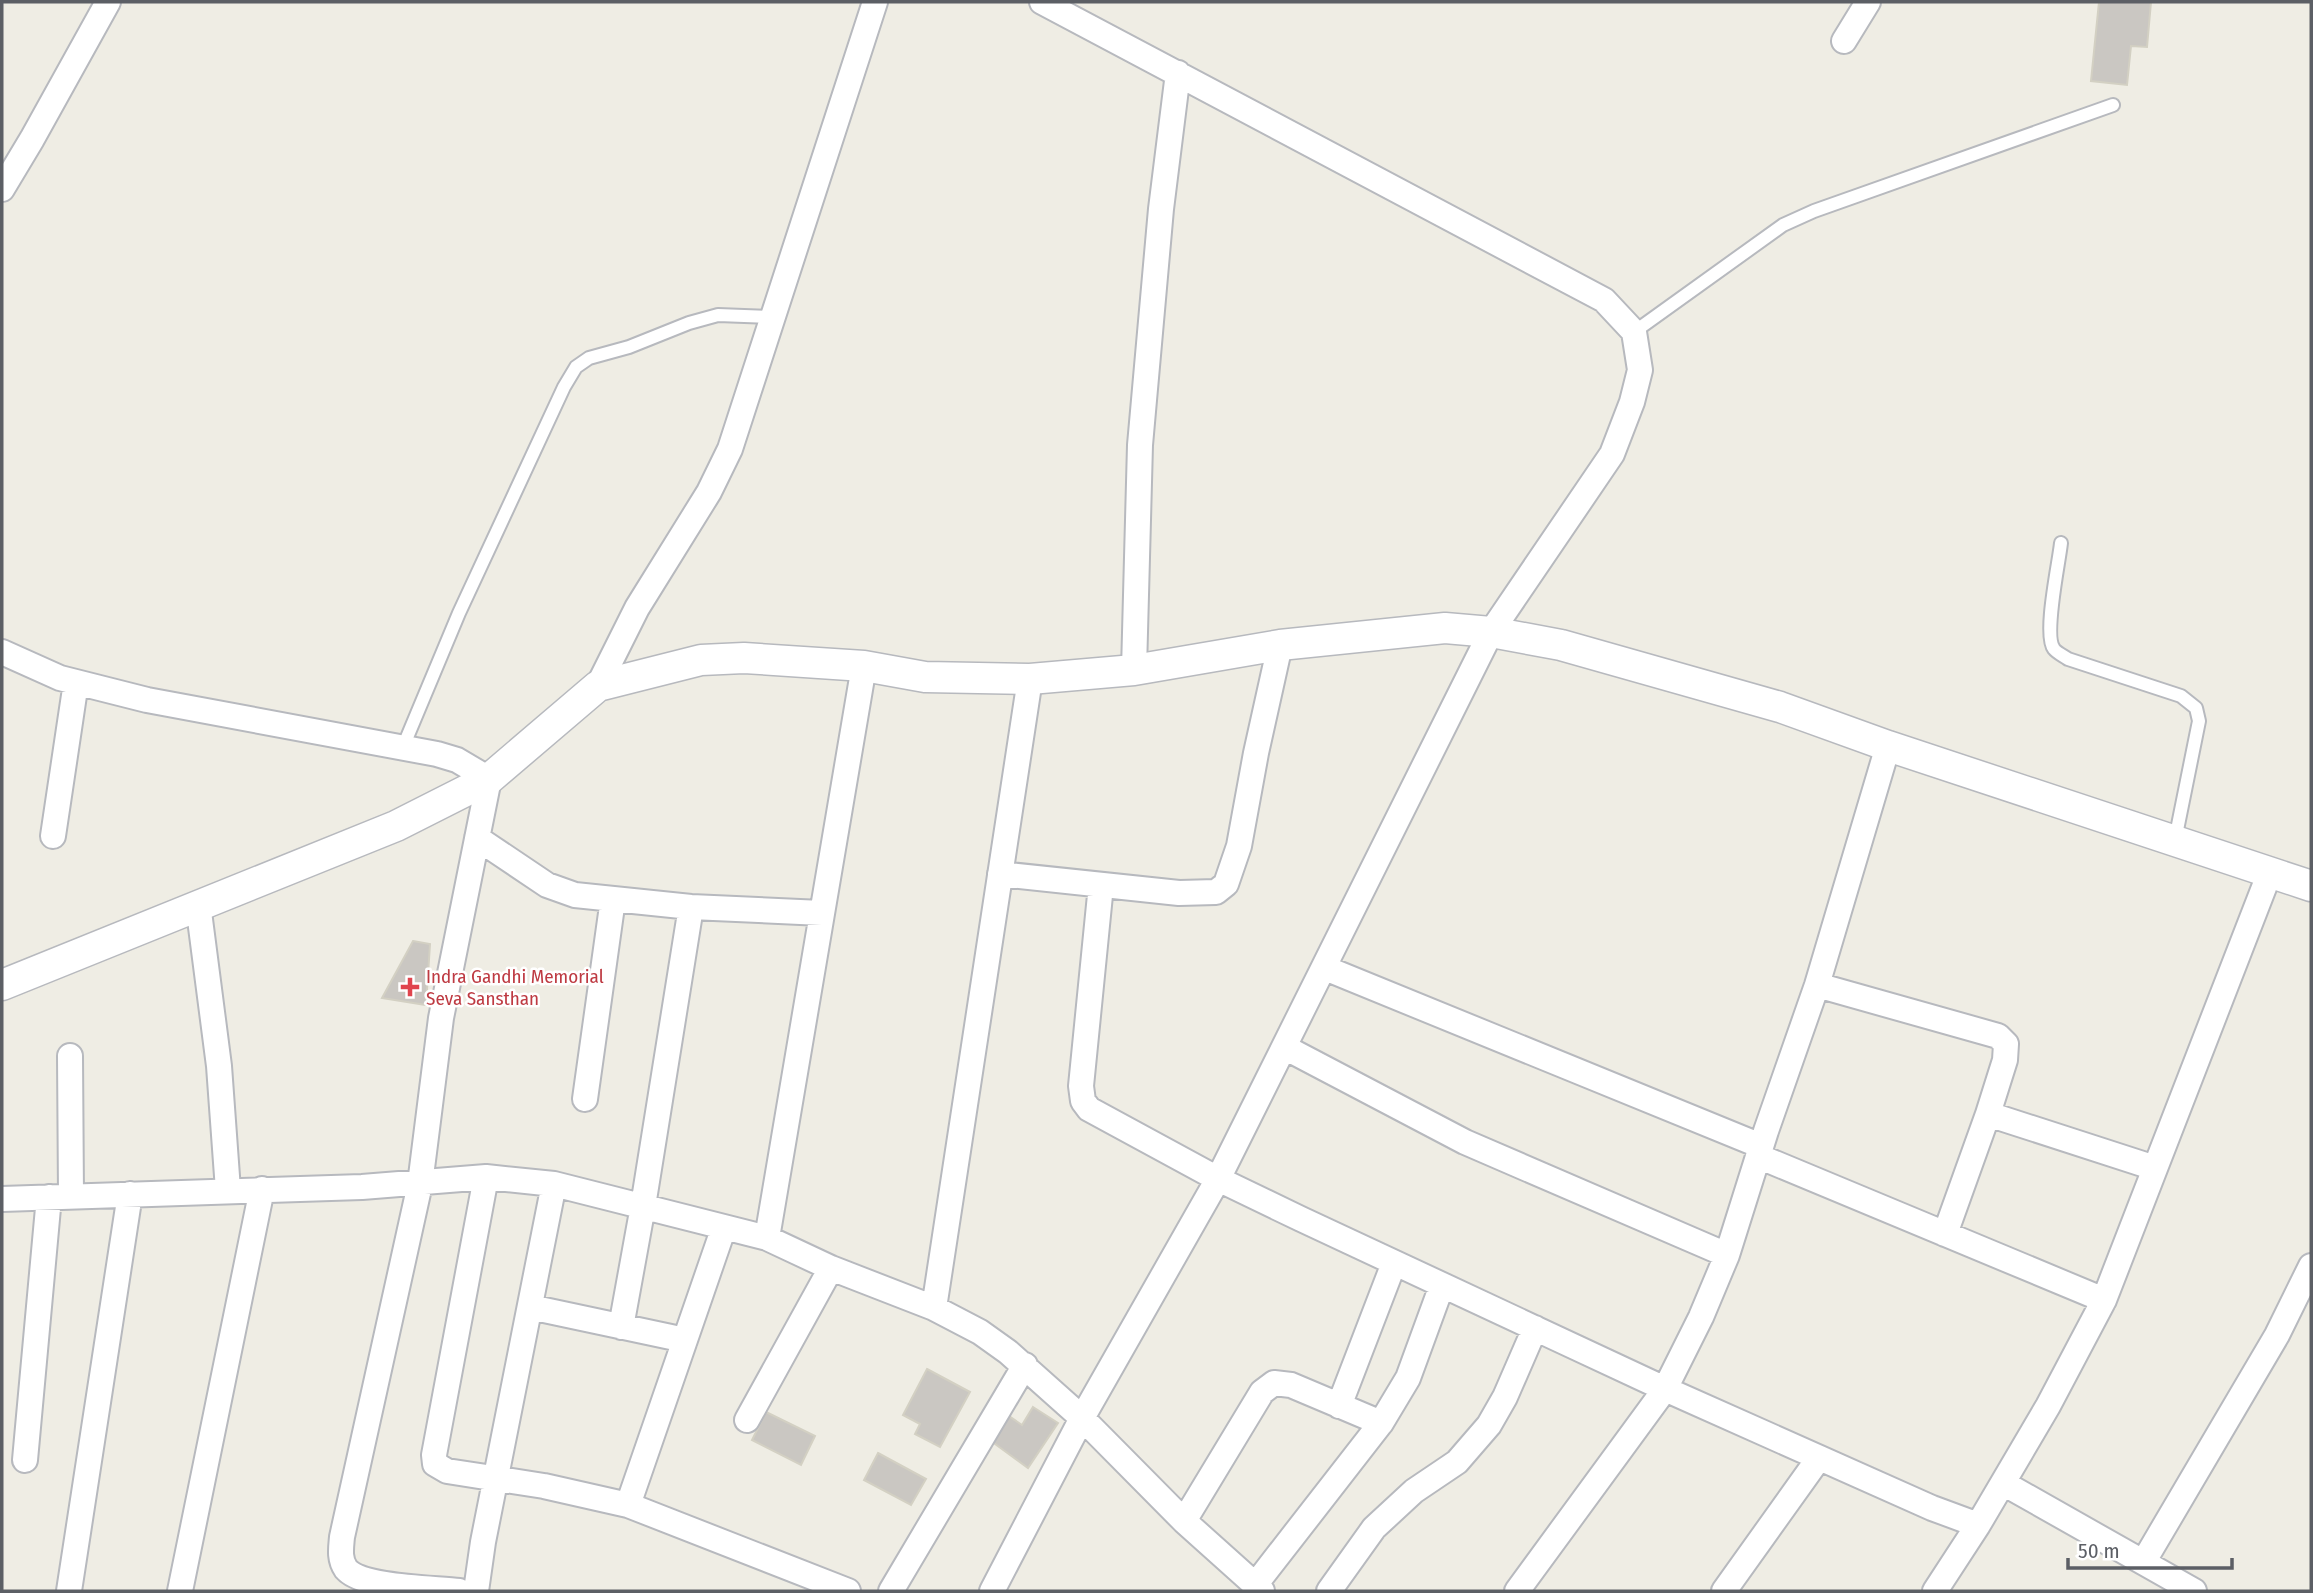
<svg xmlns="http://www.w3.org/2000/svg" width="2313" height="1593" font-family="'Fira Sans Condensed',sans-serif">
  <rect width="100%" height="100%" fill="#efede4"/>
  <path fill="#cac7c2" stroke="#d3d0c3" stroke-width="2" d="M2099,2H2151L2147,47L2131,46L2127,85L2091,81Z
    M413,941L430,944L426,1005L382,998Z
    M927,1369L970,1392L940,1447L915,1434L920,1424L903,1415Z
    M1033,1407L1058,1423L1028,1468L991,1441L1006,1414L1022,1425Z
    M766,1412L815,1436L801,1465L752,1440Z
    M878,1453L926,1479L911,1505L864,1480Z"/>
  <g fill="none" stroke-linecap="round" stroke-linejoin="round">
    <g stroke="#b7b9be" stroke-width="16">
      <path id="service" d="M1634,332L1783,225L1814,211L2113,105
        M2061,543C2059,563 2043,635 2054,649C2057,653 2064,656 2068,659L2181,696L2196,708L2199,721L2175,840
        M403,747L459,613L564,387L576,367L589,358L629,347L689,323L718,315L773,317"/>
    </g>
    <g stroke="#b7b9be" stroke-width="28">
      <path id="minor" d="M1844,41L1868,2
        M2,189L32,139L108,2
        M2,652L60,678L147,700L437,754L457,760L489,779L441,1018L420,1184L342,1537C341,1548 339,1559 346,1569C362,1588 434,1588 459,1591
        M1134,670L1140,445L1161,209L1178,73
        M598,686L637,608L709,492L730,449L875,2
        M53,836L76,682
        M477,838L547,885L575,895L691,907L822,913
        M1000,874L1179,893L1216,892L1226,884L1239,846L1256,753L1280,645
        M1101,885L1081,1086L1083,1101L1089,1109L1218,1179L1301,1219L1665,1389L1932,1508L1978,1525
        M198,904L219,1066L228,1190
        M1325,968L1761,1146
        M1817,985L1998,1036L2006,1044L2005,1060L1988,1114L1945,1234
        M1286,1048L1465,1142L1727,1255
        M70,1056L71,1196
        M585,1099L613,899
        M1988,1114L2155,1168
        M1758,1156L2104,1300
        M486,1177L434,1455L435,1464L447,1471L544,1486L628,1505L848,1591
        M2,1199L362,1187L486,1177L554,1184L767,1238L831,1268L934,1308L980,1332L1008,1352L1082,1418L1184,1521L1262,1591
        M767,1238L864,666
        M530,1307L685,1340
        M934,1308L1030,679
        M621,1327L643,1206L691,907
        M1339,1406L1394,1263
        M747,1420L831,1268
        M25,1460L49,1197
        M2003,1483L2194,1591
        M628,1505L724,1227
        M1184,1521L1262,1392L1274,1383L1291,1385L1381,1423
        M2144,1561L2277,1335L2311,1266
        M1255,1585L1381,1423L1408,1378L1442,1285
        M69,1591L130,1194
        M180,1591L262,1189
        M476,1591L483,1542L554,1184
        M891,1591L1025,1365
        M992,1591L1082,1418L1218,1179L1491,632L1612,454L1632,402L1640,370L1634,332L1604,300L1042,2
        M1329,1591L1374,1528L1414,1491L1457,1462L1489,1425L1505,1397L1535,1328
        M1517,1591L1665,1389L1701,1317L1727,1255L1766,1131L1817,985L1888,746
        M1724,1591L1819,1458
        M1935,1591L1978,1525L2048,1406L2104,1300L2270,872"/>
    </g>
    <g stroke="#b7b9be" stroke-width="33">
      <path id="tertiary" d="M2,985L396,826L489,779L598,686L701,660L744,658L864,666L925,677L1030,679L1134,670L1280,645L1445,628L1491,632L1561,645L1780,707L1888,746L2311,886"/>
    </g>
    <use href="#service" stroke="#fff" stroke-width="12"/>
    <use href="#minor" stroke="#fff" stroke-width="24"/>
    <use href="#tertiary" stroke="#fff" stroke-width="30"/>
  </g>
  <path fill="#e0444e" stroke="#fff" stroke-width="2.5" d="M406.5 976.5h7v7h7v7h-7v7h-7v-7h-7v-7h7z"/>
  <g text-anchor="middle" stroke-width="5" stroke-linejoin="round" paint-order="stroke">
    <g font-size="19" fill="#be3a42" stroke="#fff" text-anchor="start">
      <text x="426" y="983">Indra Gandhi Memorial<tspan x="426" dy="22">Seva Sansthan</tspan></text>
    </g>
  </g>
  <rect width="2313" height="1593" fill="none" stroke="#5c5f65" stroke-width="7"/>
  <path d="M2068 1558v10h164v-10" fill="none" stroke="#5c5f65" stroke-width="3.5"/>
  <text x="2078" y="1558" font-size="21" fill="#5c5f65" stroke="#ffffff" stroke-width="5" paint-order="stroke">50 m</text>
</svg>
